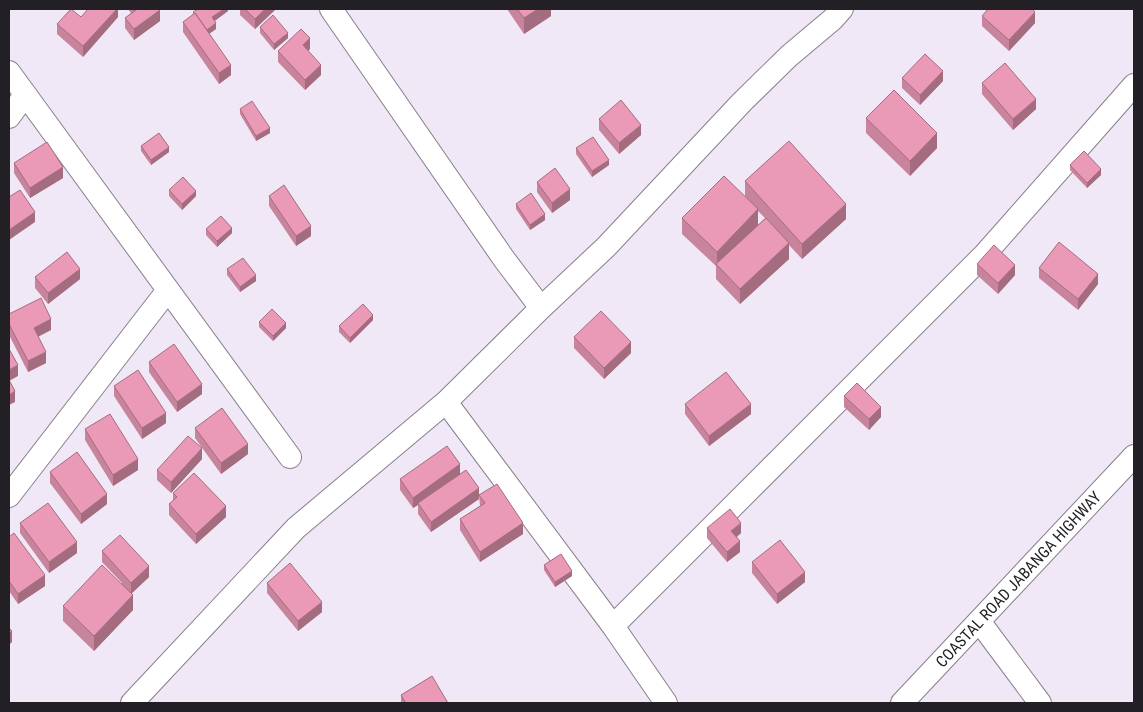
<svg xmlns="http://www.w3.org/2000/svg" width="1143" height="712" font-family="'Roboto Condensed',sans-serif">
  <rect width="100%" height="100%" fill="#f1e8f7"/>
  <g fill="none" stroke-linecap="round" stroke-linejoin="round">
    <g stroke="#877f8c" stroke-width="24">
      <path id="street" d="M331,9L504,259L541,308
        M9,72L290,457
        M9,117L25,95
        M446,402L613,626L666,703
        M9,496L168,290
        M979,621L1040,703
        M613,626L985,254L1134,85
        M132,703L296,528L446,402L541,308L606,247L742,102L789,56L833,19L842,9
        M902,703L1134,456"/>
    </g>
    <use href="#street" stroke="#fff" stroke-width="22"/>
  </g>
  <path fill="#c9849d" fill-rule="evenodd" d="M118,9V17L83,57L57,34V24L81,17Z
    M128,9H159L160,21L134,40L125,28V18L131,13Z
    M228,9V11L214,21L216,29L209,34L231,75L219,84L183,32V22L193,15V12Z
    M240,9H276L255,29L240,15Z
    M507,9H551V16L524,34Z
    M982,16L1035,23L1009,51L982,26Z
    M260,27L288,38L274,50L260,33Z
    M310,49L308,50L321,75L305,90L278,62V51Z
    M902,78L943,81L920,105L902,88Z
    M982,83L1036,109L1013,130L982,94Z
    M240,109L270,133L256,141L240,114Z
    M866,118L937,148L910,176L866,133Z
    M599,119L641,135L619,154L599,130Z
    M141,146L169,152L151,165L141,151Z
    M576,148L609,165L592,177L576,154Z
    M14,163L63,178L30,198L14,173Z
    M1070,165L1101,175L1087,188L1070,170Z
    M745,181L846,219L802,259L789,245V259L740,304L716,279V266L682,234V218L749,201L745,196ZM758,211L765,218L758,225Z
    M537,182L570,200L552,213L537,192Z
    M169,190L196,196L182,210L169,196Z
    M269,196L311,236L296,246L269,206Z
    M516,204L545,220L530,230L516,209Z
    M206,229L232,233L217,247L206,235Z
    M977,264L1015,275L998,294L977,275Z
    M1039,268L1098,284L1078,310L1039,278Z
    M227,269L256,281L240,292L227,275Z
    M35,277L80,279L48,304L35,288Z
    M9,314L51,330L38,336L46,363L28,372L9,335Z
    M373,320L350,343L339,332V326Z
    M259,322L286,328L273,341L259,327Z
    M574,337L631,353L604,379L574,348Z
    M149,362L202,394L177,412L149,372Z
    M114,386L166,423L142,439L114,396Z
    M844,396L881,417L869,430L844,407Z
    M685,404L751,414L709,446L685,414Z
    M195,428L248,454L221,474L195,438Z
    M85,429L138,470L113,486L85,440Z
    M202,459L171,493L157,480V470Z
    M50,472L107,504L81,524L50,483Z
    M460,474L479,499L431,532L418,514V505L413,508L400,490V479Z
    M173,493L226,517L196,544L169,515V504L173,501Z
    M479,495L523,534L480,562L460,530V519L480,506Z
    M20,523L77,553L49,573L20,533Z
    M707,528L741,533L737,537L740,552L727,562L707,538Z
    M9,537L45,586L18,604L9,591Z
    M102,551L149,577L132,593L133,610L94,651L63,621V606L122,583L102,562Z
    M752,562L805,582L777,604L752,573Z
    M544,565L572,576L555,587L544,570Z
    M267,583L322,612L298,631L267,593Z
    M401,695L448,703H401Z"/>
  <path fill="#a46c7f" d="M117,9H118V17L83,57V46Z
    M224,9H228V11L212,23V17Z
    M265,9H276L255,29V19Z
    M538,9H551V16L524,34V18Z
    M160,10V21L134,40V29Z
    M1035,12V23L1009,51V40Z
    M216,23V29L206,36V30Z
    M288,33V38L274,50V44Z
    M310,38V49L303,56V45Z
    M231,65V75L219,84V73Z
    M321,65V75L305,90V80Z
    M943,71V81L920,105V95Z
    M1036,99V109L1013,130V119Z
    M641,125V135L619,154V143Z
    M270,128V133L256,141V136Z
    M937,133V148L910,176V161Z
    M169,147V152L151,165V160Z
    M609,160V165L592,177V171Z
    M63,167V178L30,198V188Z
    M1101,169V175L1087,188V183Z
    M570,189V200L552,213V203Z
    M196,191V196L182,210V204Z
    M846,204V219L802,259V244Z
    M758,209V225L717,265V252Z
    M35,212V222L9,240V230Z
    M545,214V220L530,230V225Z
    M311,226V236L296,246V236Z
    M232,228V233L217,247V241Z
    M789,243V259L740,304V289Z
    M1015,265V275L998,294V283Z
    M80,269V279L48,304V293Z
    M1098,274V284L1078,310V299Z
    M256,275V281L240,292V287Z
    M373,315V320L350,343V338Z
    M51,319V330L34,339V328Z
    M286,323V328L273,341V336Z
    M631,342V353L604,379V368Z
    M46,352V363L28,372V361Z
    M18,365V376L9,381V370Z
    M202,384V394L177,412V402Z
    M15,391V402L9,405V395Z
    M751,404V414L709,446V436Z
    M881,407V417L869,430V419Z
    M166,413V423L142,439V428Z
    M248,444V454L221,474V463Z
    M202,448V459L171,493V482Z
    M138,459V470L113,486V475Z
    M460,464V474L418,503V505L413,508V498Z
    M479,488V499L431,532V522Z
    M107,494V504L81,524V514Z
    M226,506V517L196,544V534Z
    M523,523V534L480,562V552Z
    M741,523V533L731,541V531Z
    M740,541V552L727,562V552Z
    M77,542V553L49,573V562Z
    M149,566V577L131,594V583Z
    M572,571V576L555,587V582Z
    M805,572V582L777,604V594Z
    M45,575V586L18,604V594Z
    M133,595V610L94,651V636Z
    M322,602V612L298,631V621Z
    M12,631V642L9,645V634Z"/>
  <path fill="#ea9ab6" stroke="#a46c7f" d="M71,9L81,17L88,9H117L83,46L57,24Z
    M135,9H159L160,10L134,29L125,18L136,10Z
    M198,9H224L212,17L216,23L207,30L195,13V14L193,12Z
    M245,9H265L255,19Z
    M517,9H538L524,18Z
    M988,9H1032L1035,12L1009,40L982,16Z
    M195,13L231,65L219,73L183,22Z
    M273,15L288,33L274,44L260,27Z
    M301,29L310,38L303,45L321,65L305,80L278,51Z
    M925,54L943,71L920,95L902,78Z
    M1005,63L1036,99L1013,119L982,83Z
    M894,90L937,133L910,161L866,118Z
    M621,100L641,125L619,143L599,119Z
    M252,101L270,128L256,136L240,109Z
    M159,133L169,147L151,160L141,146Z
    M593,137L609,160L592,171L576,148Z
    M789,141L846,204L802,244L745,181Z
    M47,142L63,167L30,188L14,163Z
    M1084,151L1101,169L1087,183L1070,165Z
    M555,168L570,189L552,203L537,182Z
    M724,176L758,209L717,252L682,218Z
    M183,177L196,191L182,204L169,190Z
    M284,185L311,226L296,236L269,196Z
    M20,190L35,212L9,230V197Z
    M531,193L545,214L530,225L516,204Z
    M221,216L232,228L217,241L206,229Z
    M766,218L789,243L740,289L716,264Z
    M1059,242L1098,274L1078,299L1039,268Z
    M994,245L1015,265L998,283L977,264Z
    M67,252L80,269L48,293L35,277Z
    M243,258L256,275L240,287L227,269Z
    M41,298L51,319L34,328L46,352L28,361L9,324V314Z
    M363,304L373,315L350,338L339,326Z
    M272,309L286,323L273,336L259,322Z
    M601,311L631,342L604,368L574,337Z
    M174,344L202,384L177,402L149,362Z
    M9,349L18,365L9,370Z
    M138,370L166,413L142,428L114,386Z
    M726,372L751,404L709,436L685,404Z
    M9,380L15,391L9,395Z
    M857,383L881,407L869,419L844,396Z
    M222,408L248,444L221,463L195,428Z
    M110,414L138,459L113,475L85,429Z
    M188,436L202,448L171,482L157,470Z
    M447,446L460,464L413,498L400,479Z
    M77,452L107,494L81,514L50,472Z
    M466,470L479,488L431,522L418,503Z
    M194,473L226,506L196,534L169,504L177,497L173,493Z
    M497,484L523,523L480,552L460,519L485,503L479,495Z
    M48,503L77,542L49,562L20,523Z
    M730,509L741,523L731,531L740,541L727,552L707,528Z
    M14,533L45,575L18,594L9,581V537Z
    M120,535L149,566L131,583L102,551Z
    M780,540L805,572L777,594L752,562Z
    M561,554L572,571L555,582L544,565Z
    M290,563L322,602L298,621L267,583Z
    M102,565L133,595L94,636L63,606Z
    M9,628L12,631L9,634Z
    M432,676L448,703H406L401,695Z"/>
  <g text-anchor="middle" stroke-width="5" stroke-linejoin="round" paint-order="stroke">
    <g font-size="16" fill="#232025" stroke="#fff">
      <text transform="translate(1018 579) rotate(-47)" y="6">COASTAL ROAD JABANGA HIGHWAY</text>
    </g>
  </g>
  <rect width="1143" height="712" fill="none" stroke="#232025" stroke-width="20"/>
</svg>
